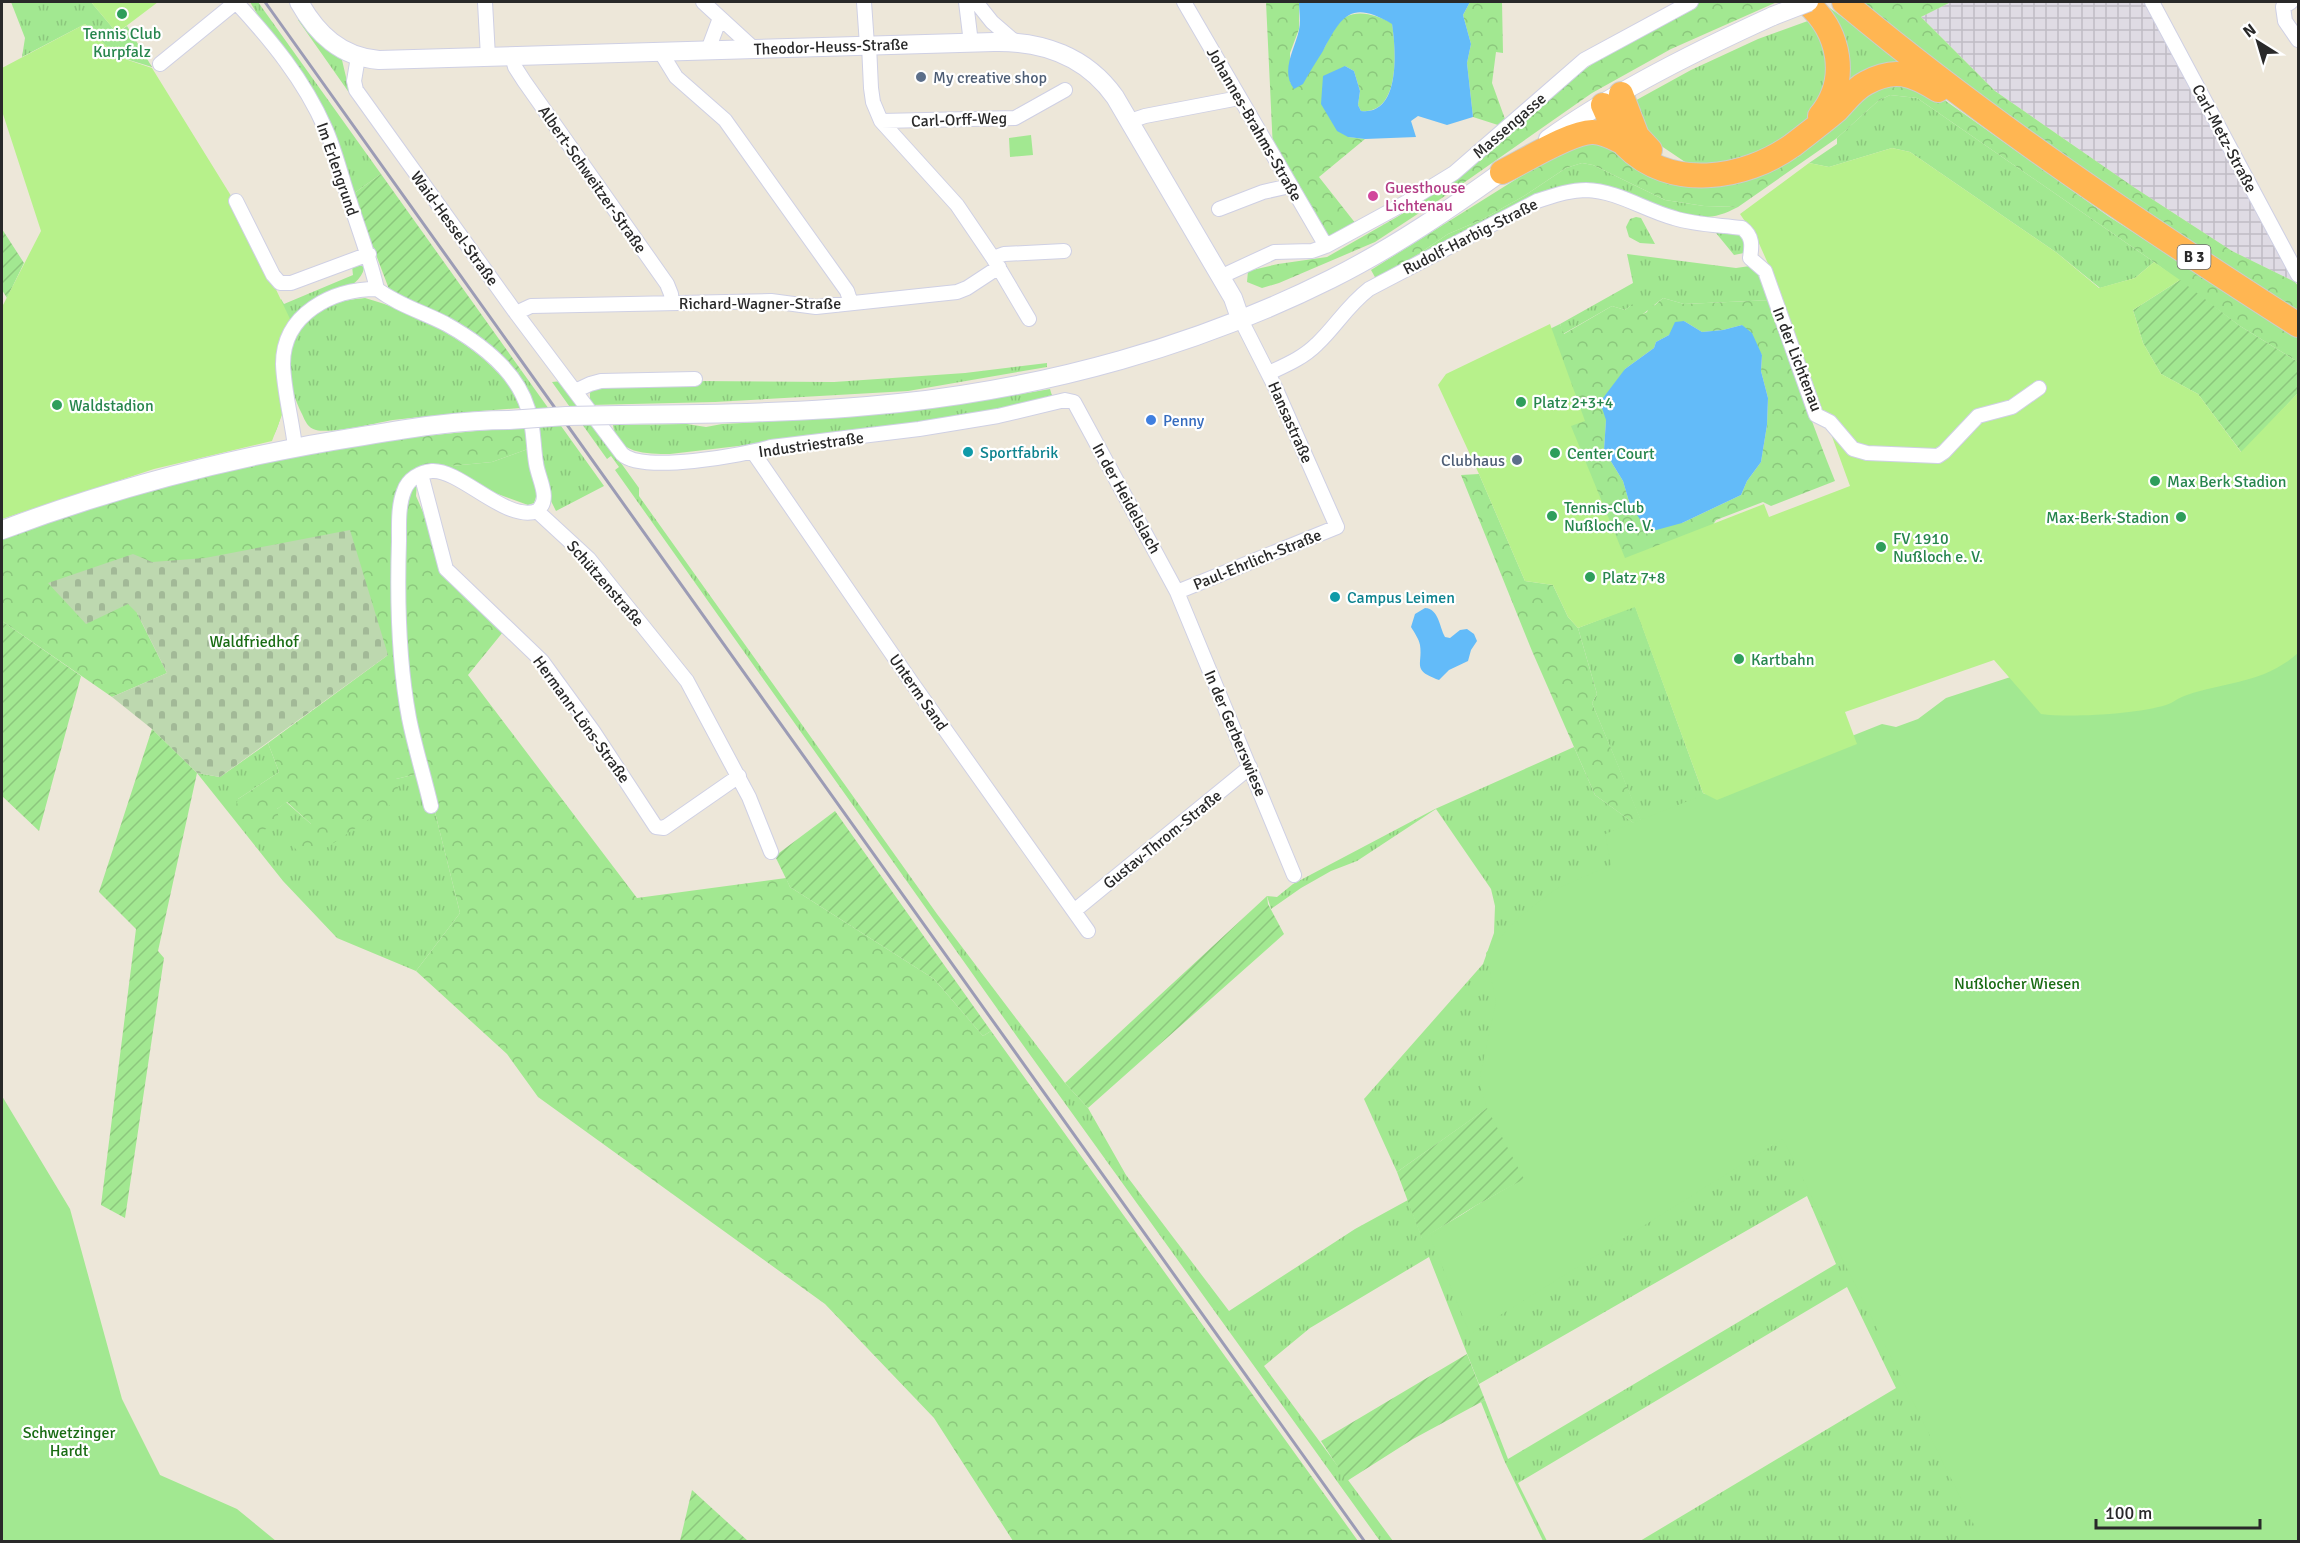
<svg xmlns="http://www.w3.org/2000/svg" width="2300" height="1543" font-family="Signika,sans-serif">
  <defs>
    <pattern id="industrial-grid" width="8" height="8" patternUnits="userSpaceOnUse" patternTransform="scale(1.5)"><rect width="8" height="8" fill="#dfdbe4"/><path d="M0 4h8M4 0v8" fill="none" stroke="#bfbcc4"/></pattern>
    <pattern id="grass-tufts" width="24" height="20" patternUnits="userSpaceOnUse" patternTransform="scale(1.5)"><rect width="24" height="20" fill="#a2e891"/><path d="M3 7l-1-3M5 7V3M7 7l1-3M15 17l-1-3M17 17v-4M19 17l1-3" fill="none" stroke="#8cc77d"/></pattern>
    <pattern id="forest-crowns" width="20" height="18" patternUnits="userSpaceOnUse" patternTransform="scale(1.5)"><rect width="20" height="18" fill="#a2e891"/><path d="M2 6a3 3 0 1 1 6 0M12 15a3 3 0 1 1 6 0" fill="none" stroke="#8cc77d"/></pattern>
    <pattern id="cemetery-stones" width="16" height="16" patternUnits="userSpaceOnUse" patternTransform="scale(1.5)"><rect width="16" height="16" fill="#bdd8af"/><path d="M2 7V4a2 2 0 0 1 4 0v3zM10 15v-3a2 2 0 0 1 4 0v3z" fill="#a2b997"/></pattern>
    <pattern id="garden-furrows" width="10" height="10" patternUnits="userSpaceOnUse" patternTransform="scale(1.5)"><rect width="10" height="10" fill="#a2e891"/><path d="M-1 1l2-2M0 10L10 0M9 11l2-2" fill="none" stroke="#8cc77d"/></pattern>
  </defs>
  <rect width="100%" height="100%" fill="#ede7d9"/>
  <path fill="url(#industrial-grid)" d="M1951,2H2147L2205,106L2295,282L2232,251L2135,188L1995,91L1921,17Z"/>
  <path fill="url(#grass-tufts)" d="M11,2H91L117,33L127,26L152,67L116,56L85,24L22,57L25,38Z
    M250,2H258L381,174L353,194L341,153Z
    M1827,6L1912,68L1834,104Z
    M1816,18L1826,37L1827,91L1807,122L1769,152L1726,168L1691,166L1648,137L1631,103L1691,70L1758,39Z
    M300,19L320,44L342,60L350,94L298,20Z
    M1890,95L1917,98L2154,262L2135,278L2100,288L2057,253L1910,152L1892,148L1829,167L1809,163L1837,144V138L1878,101Z
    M1582,163L1593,165L1665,200L1704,206L1738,207C1721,216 1709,219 1690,216L1584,186L1402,265L1448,234L1481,220L1524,196L1566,168Z
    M1636,217L1641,218L1655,244L1640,243L1629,237L1626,227L1630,219Z
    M1726,232L1743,235L1746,250L1744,253L1734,255L1716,233Z
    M1627,254L1736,268L1750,266L1758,267L1772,300L1684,304L1663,298L1643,314L1630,306L1625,310L1612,306L1563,334L1560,324L1633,283Z
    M360,263L364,268C361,289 313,307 295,317C292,341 286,428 270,440L231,450L225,423L281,299L284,304L353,275L352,266Z
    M365,298C413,311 476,343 507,383C513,390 516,399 520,408C478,411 435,415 393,420C375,423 333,434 316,430C308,428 305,421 302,414C286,383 283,343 310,317C325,303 346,300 365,298Z
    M1047,363V367L908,391L715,402L590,405V386L696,381L834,382L965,373Z
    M521,370L604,486L556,511L551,501L536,499L517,374Z
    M562,381L639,488V496L937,914L1065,1083L1088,1108L1126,1175L1229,1311L1355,1229L1408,1200L1422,1238L1523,1179L1486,1109L1397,1172L1364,1099L1483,964L1494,933L1495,906L1491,889L1436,809L1357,861L1331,871L1301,888L1271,909L1267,896L1277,897L1293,884L1435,809L1574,747L1595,795L1645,831L1592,703L1597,694L1578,628L1635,606L1703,793L1712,798L2298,1541H1640L1896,1388L1847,1287L1518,1483L1547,1541H1543L1504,1460L1481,1402L1485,1400L1508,1459L1836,1264L1807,1196L1479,1384L1429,1257L1310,1328L1264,1366L1393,1541H1380L1023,1045L615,470L619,467L611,456L607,459L552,382Z
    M1050,389L1053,399L885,429L670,454C647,454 616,454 613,425L687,424L706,427L722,424C834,419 939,409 1050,389Z
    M268,743L279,772L238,799L277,809L286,802L311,824L396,779L425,772L460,913L416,971L337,938L283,881L197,773L220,777Z"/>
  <path fill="url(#forest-crowns)" fill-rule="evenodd" d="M1266,2H1299V29L1290,53V83C1300,73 1315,62 1323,50C1328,43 1329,35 1334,28C1349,6 1372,13 1392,23C1396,49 1401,115 1361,111L1358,105L1360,91L1354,71L1345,66L1348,137L1365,139L1319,177L1356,224L1328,240L1273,150Z
    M1470,2H1502L1503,53L1496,52L1492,83L1505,119L1498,125L1473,117L1467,63L1471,44L1463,15Z
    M1692,2H1777L1671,49L1592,93L1442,198L1375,242L1279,283L1262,288L1247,282L1248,271L1278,264L1327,257L1397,217L1418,204L1485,152L1571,79L1601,58L1696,8Z
    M1858,2H1951L1921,17L1995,91L2135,188L2232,251L2295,282L2298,286V316L1988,103Z
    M1891,81L1929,89L2108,216L2298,338V362L2240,326L2154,262L1917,98L1890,95L1878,101L1837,138L1738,207L1704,206L1665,200L1593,165L1582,163L1566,168L1524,196L1481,220L1448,234L1402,265L1376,279L1371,270L1566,148L1598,141L1691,188L1714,187L1738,182Z
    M1663,298L1684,304L1772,300C1790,362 1811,421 1835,481L1771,506L1763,502L1716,520L1706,536L1640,609L1445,380L1560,324L1564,334L1612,306L1625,310L1635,302L1641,305L1643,314L1647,312L1649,307L1655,305ZM1684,321L1702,332L1723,330L1742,325L1762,355L1761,371L1768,398L1767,425L1761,462L1747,481L1741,495L1682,523L1630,505L1623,481L1604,450L1606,420L1625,369L1654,348L1656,342L1669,335Z
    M527,428L528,449L492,462L451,466V469L440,465L423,469L417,482L416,496L455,585L503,632L468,675L637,898L786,878L790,887L934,979L983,1036L991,1031L1358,1541H1013L934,1418L825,1304L538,1097L507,1054L416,971L460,913L425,772L396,779L400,798L307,861L292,845L311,824L287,802L277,809L279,820L251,839L233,815L238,799L279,772L268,743L388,655L137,613L167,673L112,697L2,621V537C46,523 91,505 136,493C261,460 398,433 527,428Z
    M1479,474L1525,581L1553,585L1568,617L1578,628L1597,694L1592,703L1646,832L1595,795L1532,651L1461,475Z"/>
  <path fill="url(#cemetery-stones)" d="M350,530L388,655L220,777L197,773L152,729L112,697L167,673L137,613L128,604L86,624L48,583L133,554L152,562L205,558Z"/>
  <path fill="#a2e891" d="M1031,135L1033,155L1010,157L1009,138Z
    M528,449L537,494L534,503L528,505L487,490L451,469V466L492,462Z
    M2298,649V1541H1982L1783,1139L1470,1334L1430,1237L1475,1206L1523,1179L1487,1108L1479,1081L1496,1002L1486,953L1516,920L1554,890L1611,865L1605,834L1882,724L1896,727L1918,719L1946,698L2029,671Z
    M2,1096L70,1209L122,1399L160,1475L237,1509L276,1541H2Z"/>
  <path fill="url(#garden-furrows)" d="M381,174L521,370L517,374L422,307L389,289L353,194Z
    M2,229L24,263L7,298L2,290Z
    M2180,280L2240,326L2298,362V393L2242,453L2198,394L2161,374L2143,343L2133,310Z
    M2,621L81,676L39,831L2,796Z
    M152,729L197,773L158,951L164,958L125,1218L101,1205L136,929L99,892Z
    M835,811L991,1031L983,1036L934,979L790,887L775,856Z
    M1267,896L1268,904L1284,934L1088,1108L1065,1083Z
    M1487,1108L1524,1179L1475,1206L1422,1239L1397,1172Z
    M1467,1354L1485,1400L1413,1439L1347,1481L1321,1441Z
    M692,1490L748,1541H680Z"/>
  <path fill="#b7f18b" d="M91,2H158L117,33Z
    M85,24L116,56L152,68L233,199L291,321L280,343L277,356L283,412L272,441L154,469L2,519V307L41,231L2,111V68Z
    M1892,148L1910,152L2057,253L2099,288L2135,278L2154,262L2180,280L2133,310L2143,343L2161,374L2198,394L2241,452L2298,393V653C2265,683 2226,682 2187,695C2179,697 2173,703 2166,705C2137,714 2070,718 2041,714L1994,660L1845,712L1857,744L1717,800L1703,793L1635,607L1578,628L1568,617L1553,585L1525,581L1479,474L1438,385L1446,374L1550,324L1585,421L1571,426L1625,558L1764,504L1769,517L1850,486L1774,277L1757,239L1740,214L1809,163L1829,167Z"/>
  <path fill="#63bbf9" d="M1299,2H1470L1463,15L1471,44L1467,63L1473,117L1447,125L1418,116L1411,121L1416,137L1365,139L1348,137L1337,131L1321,104L1323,76L1345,66L1354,71L1360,91L1358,105L1361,111C1401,116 1396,49 1392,24C1351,0 1342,15 1323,51C1316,62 1309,73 1303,84L1294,89C1280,71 1295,49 1299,30C1301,21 1299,10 1299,2Z
    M1684,321L1702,332L1723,330L1742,325L1752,333L1762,355L1761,371L1768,398L1767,425L1761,462L1747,481L1741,495L1682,523L1649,532L1630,505L1623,481L1604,450L1606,420L1600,402L1625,369L1654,348L1656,342L1669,335L1675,322Z
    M1425,608C1439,609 1439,626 1445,637L1450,638L1460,630L1467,629L1474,634L1477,641L1471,650L1468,661L1449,670L1439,680C1411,670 1423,665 1420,645C1419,639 1414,632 1411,627L1415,614Z"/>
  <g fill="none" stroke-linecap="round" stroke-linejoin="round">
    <g stroke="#cfd0e4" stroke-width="16">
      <path id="street" d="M236,2C271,40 304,80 325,128C336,152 341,177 350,202C359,231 370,258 377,289
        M485,2L488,57
        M703,2L753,48
        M864,2L867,45
        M966,2L971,43
        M976,2L992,22L1014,41
        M1184,2L1326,246
        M2152,2L2298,275
        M2291,2L2283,7L2285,21L2298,40
        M869,45L871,88L873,102L881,121L957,205L993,258L1029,319
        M708,50L720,18
        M660,51L676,77L725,120L847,291L851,303
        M512,56L515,67L524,81L667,284L671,294L672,303
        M358,57L354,81L356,90L516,313L622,454C642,474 743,455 771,447L919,429L998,416L1065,400L1074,402L1177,592L1294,875
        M160,64L236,2
        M881,121L1015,118L1065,90
        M1130,121L1145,116L1239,98
        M236,201L273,275L280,283H291L369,254
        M1219,209L1263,192L1290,186
        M993,258L1004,254L1064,251
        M1220,277L1274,252L1312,251L1326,246L1405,203L1454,173L1584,60L1691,2
        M377,289C398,305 423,312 446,324C480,343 517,371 528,409C534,426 533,445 536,463C538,479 552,499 537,511
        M516,313L531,306L771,301L816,307L957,292L967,288L999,267
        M1269,373C1286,365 1303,358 1317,344C1336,326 1347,306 1369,289L1537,201C1553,196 1569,190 1586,190C1618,191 1644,210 1674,218C1696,225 1719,225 1742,228C1753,236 1752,246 1750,258L1765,271L1816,415L1830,422L1853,449L1867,453L1938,456L1944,452L1978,416L2012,407L2039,388
        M575,391L590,384L601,381L695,379
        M295,447C292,420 284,392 283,364C283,314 332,289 377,289
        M753,452L912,683L1088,931
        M421,474L446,569L542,661L593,731L656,827L664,828L739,776
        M537,511L589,559L687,681L749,797L771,852
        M1177,592L1337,527L1275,387L1240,318
        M431,806C424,776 415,748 409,718C398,659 397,600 399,541C399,525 398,506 404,491C408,479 420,472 432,471C460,469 507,523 537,511
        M1074,911L1250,767"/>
    </g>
    <g stroke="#cfd0e4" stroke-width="20">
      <path id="secondary" d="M299,2C317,34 341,57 379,60L994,42C1042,41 1086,56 1115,97L1233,298L1240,318
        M1548,139C1615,91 1698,50 1773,16
        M620,415C713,414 806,413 899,403C1048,387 1197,346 1331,279C1395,247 1453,207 1511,165
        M2,530C119,486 240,455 363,436C411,428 460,420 509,420"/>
    </g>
    <g stroke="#ccc" stroke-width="26">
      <path id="highway" d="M1806,2C1840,31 1850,80 1820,116
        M1844,2C1986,121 2142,225 2298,325
        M1621,94L1637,136L1650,150
        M1603,105C1609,118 1615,134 1625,145C1670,191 1744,180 1793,145C1807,134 1822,123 1836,111C1845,102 1854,89 1866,83C1895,67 1912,74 1938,90
        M1502,172C1523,162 1572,131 1593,132C1604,132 1614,138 1624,143"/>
    </g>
    <use href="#street" stroke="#fff" stroke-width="14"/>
    <use href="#secondary" stroke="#fff" stroke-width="18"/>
    <use href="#highway" stroke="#ffb652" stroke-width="24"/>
    <path stroke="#9c9cb5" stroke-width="3" d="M265,2L1365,1542"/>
    <g stroke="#cfd0e4" stroke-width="20" stroke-linecap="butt">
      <path id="secondary-bridge" d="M1773,16L1809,2
        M509,420L566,416L620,415"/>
    </g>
    <use href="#secondary-bridge" stroke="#fff" stroke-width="18"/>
  </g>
  <g fill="#2e9e5b" stroke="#fff" stroke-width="2">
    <circle cx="122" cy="14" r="6"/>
    <circle cx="1521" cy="402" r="6"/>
    <circle cx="57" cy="405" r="6"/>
    <circle cx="1555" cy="453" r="6"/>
    <circle cx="2155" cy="481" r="6"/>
    <circle cx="1552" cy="516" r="6"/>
    <circle cx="2181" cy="517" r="6"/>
    <circle cx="1881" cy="547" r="6"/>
    <circle cx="1590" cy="577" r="6"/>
    <circle cx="1739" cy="659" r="6"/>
  </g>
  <g fill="#5c6f8a" stroke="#fff" stroke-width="2">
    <circle cx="921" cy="77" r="6"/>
    <circle cx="1517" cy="460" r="6"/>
  </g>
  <circle fill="#d1479c" stroke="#fff" stroke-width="2" cx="1373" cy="196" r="6"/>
  <circle fill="#3f7fe0" stroke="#fff" stroke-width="2" cx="1151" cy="420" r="6"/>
  <g fill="#0f9aa8" stroke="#fff" stroke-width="2">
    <circle cx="968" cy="452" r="6"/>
    <circle cx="1335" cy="597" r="6"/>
  </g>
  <g text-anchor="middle" stroke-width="4.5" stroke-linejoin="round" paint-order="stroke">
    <rect fill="#fff" stroke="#696969" stroke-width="1.5" x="2177.5" y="245" width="33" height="24" rx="4.5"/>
    <g font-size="15" font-weight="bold" fill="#292929">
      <text x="2194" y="262">B 3</text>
    </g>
    <g font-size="16" fill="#27864d" stroke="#fff" text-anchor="start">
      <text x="122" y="39" text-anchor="middle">Tennis Club<tspan x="122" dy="18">Kurpfalz</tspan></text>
      <text x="1533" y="408">Platz 2+3+4</text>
      <text x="69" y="411">Waldstadion</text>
      <text x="1567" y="459">Center Court</text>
      <text x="2167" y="487">Max Berk Stadion</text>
      <text x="1564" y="513">Tennis-Club<tspan x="1564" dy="18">Nußloch e. V.</tspan></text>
      <text x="2169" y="523" text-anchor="end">Max-Berk-Stadion</text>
      <text x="1893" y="544">FV 1910<tspan x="1893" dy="18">Nußloch e. V.</tspan></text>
      <text x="1602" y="583">Platz 7+8</text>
      <text x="1751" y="665">Kartbahn</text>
    </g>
    <g font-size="16" fill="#292929" stroke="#fff">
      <text transform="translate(831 46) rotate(-2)" y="6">Theodor-Heuss-Straße</text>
      <text transform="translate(959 119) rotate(-2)" y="6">Carl-Orff-Weg</text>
      <text transform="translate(1255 124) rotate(60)" y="6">Johannes-Brahms-Straße</text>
      <text transform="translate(1509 125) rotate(-41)" y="6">Massengasse</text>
      <text transform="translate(2225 138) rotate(62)" y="6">Carl-Metz-Straße</text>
      <text transform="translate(338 169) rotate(71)" y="6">Im Erlengrund</text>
      <text transform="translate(593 179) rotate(55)" y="6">Albert-Schweitzer-Straße</text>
      <text transform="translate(455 228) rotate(54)" y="6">Waid-Hessel-Straße</text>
      <text transform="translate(1470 236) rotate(-27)" y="6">Rudolf-Harbig-Straße</text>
      <text x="760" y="309">Richard-Wagner-Straße</text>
      <text transform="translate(1798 359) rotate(69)" y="6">In der Lichtenau</text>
      <text transform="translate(1291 422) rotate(66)" y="6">Hansastraße</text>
      <text transform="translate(811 444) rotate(-8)" y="6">Industriestraße</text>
      <text transform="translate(1127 498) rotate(61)" y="6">In der Heidelslach</text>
      <text transform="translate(1257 559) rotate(-22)" y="6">Paul-Ehrlich-Straße</text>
      <text transform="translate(606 583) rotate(49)" y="6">Schützenstraße</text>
      <text transform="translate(919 692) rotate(55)" y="6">Unterm Sand</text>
      <text transform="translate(582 719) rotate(54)" y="6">Hermann-Löns-Straße</text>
      <text transform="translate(1236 733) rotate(67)" y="6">In der Gerberswiese</text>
      <text transform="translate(1162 839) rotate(-39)" y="6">Gustav-Throm-Straße</text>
    </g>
    <g font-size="16" fill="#4e5e75" stroke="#fff" text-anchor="start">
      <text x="933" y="83">My creative shop</text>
      <text x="1505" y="466" text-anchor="end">Clubhaus</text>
    </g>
    <g font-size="16" fill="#b23c85" stroke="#fff" text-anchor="start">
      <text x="1385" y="193">Guesthouse<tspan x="1385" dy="18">Lichtenau</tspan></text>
    </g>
    <g font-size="16" fill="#366cbe" stroke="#fff" text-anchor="start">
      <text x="1163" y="426">Penny</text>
    </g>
    <g font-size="16" fill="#0d838f" stroke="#fff" text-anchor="start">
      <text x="980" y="458">Sportfabrik</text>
      <text x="1347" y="603">Campus Leimen</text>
    </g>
    <g font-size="16" fill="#196c13" stroke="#fff">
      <text x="254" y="647">Waldfriedhof</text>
      <text x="2017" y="989">Nußlocher Wiesen</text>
      <text x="69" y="1438">Schwetzinger<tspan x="69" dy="18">Hardt</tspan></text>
    </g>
  </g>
  <rect width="2300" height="1543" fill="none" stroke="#292929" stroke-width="6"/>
  <g transform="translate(2258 42) rotate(323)" stroke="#ffffff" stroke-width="4.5" paint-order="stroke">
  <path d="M0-4.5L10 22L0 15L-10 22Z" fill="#292929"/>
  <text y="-9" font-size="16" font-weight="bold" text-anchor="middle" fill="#292929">N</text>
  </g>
  <path d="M2096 1519v9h164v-9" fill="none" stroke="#292929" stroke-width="3"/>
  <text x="2105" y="1519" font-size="18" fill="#292929" stroke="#ffffff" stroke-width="4.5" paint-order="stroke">100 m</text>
</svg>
